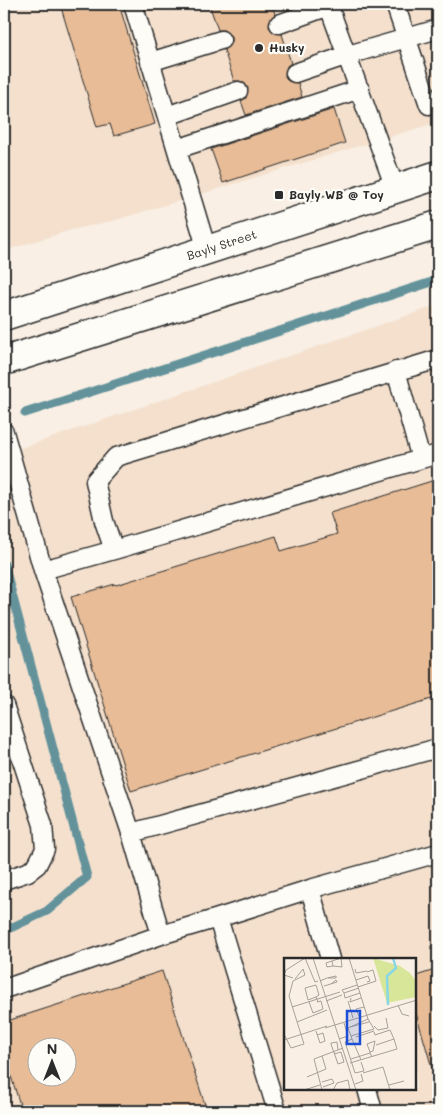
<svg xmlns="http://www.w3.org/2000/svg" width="442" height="1115" font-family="Mali,sans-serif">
  <rect width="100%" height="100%" fill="#f9efe4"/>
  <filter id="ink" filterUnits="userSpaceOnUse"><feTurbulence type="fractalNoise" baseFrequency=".02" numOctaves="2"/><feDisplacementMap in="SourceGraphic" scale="10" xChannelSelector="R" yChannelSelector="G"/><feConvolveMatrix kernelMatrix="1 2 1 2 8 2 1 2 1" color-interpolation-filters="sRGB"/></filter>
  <g filter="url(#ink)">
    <path fill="#f4e0cd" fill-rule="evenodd" d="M4,4H438V122L116,220L71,230L4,251Z
      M438,305V1111H4V454ZM286,959H416V1089H286ZM38,1048H68V1078H38Z"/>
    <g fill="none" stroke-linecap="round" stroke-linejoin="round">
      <path stroke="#63929b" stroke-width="9" d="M25,413L438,280
        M4,564L87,877L47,911L4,931"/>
    </g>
    <path fill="#e7bc97" stroke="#2b2b2b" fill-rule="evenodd" d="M60,4H119L155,124L114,136L110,124L97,127Z
      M209,4H272L275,14L271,18L269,27L273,32L282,34L291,63L287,66L285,76L288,81L298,83L302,97L246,115L241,101L246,98L248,88L244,83L239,81H234L224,50L231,43V36L224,30H218Z
      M334,109L345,143L223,183L211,149Z
      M438,479V697L131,791L71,597L115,584L116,585L276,536L281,551L337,534L330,513Z
      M438,969V1067L432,1068L416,1013V976Z
      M162,971L207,1111H22L4,1054V1022ZM38,1048H68V1078H38Z"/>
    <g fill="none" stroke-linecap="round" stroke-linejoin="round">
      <g stroke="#2b2b2b" stroke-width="21">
        <path id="service" d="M133,4L207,250
          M328,4L395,188
          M395,4L429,105
          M279,24L329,6
          M150,62L221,40
          M295,73L348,55L438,29
          M167,116L238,91
          M177,149L360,89
          M396,371L421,459
          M4,432L43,570L114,550L104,521L95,481L116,457L438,359
          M114,550L438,454
          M43,570L131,833L438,748
          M4,705L43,825L45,849L37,865L28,872L4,880
          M310,889L438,853
          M218,918L310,889L330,959
          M161,935L218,918L277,1111
          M4,989L161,935L131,833
          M367,1089L373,1111"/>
      </g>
      <g stroke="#2b2b2b" stroke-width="31">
        <g id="secondary">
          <path id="s1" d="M4,316L438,175"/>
          <path d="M4,361L438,225"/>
        </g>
      </g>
      <use href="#service" stroke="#fdfcf7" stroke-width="18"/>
      <use href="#secondary" stroke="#fdfcf7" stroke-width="28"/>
    </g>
  </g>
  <g fill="#2b2b2b" stroke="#fdfcf7" stroke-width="2">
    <circle cx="259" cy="48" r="5"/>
    <rect x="274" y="190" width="10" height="10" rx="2.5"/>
  </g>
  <g text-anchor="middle" stroke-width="4.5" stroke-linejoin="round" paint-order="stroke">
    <g font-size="12" font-weight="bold" fill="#2b2b2b" stroke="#fdfcf7" text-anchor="start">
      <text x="269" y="52">Husky</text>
      <text x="289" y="199">Bayly WB @ Toy</text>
    </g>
    <g font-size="12" fill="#2b2b2b" stroke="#fdfcf7">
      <text dy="4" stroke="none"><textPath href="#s1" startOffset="229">Bayly Street</textPath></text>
    </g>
  </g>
  <g transform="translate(284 958)">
    <rect width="132" height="132" fill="#f9efe4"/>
    <path d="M89,0L116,8L126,15L132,23V39L103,45Z" fill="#d8e69a"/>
    <path fill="none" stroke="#88d7e6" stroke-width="2.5" d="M104,47L103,18L112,10L109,0"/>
    <path fill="none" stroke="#a7a19a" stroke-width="1" d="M29,0L72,132M48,3L49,8L43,9L42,5L57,0M49,8L58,9L57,0M71,11L72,15L83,13M9,20L0,17L2,12L21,0L31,24L34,23M72,22L84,18L86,23L83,24M36,23L43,20L52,18V20H44M40,28L53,24L52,22L47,26M74,29L92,23L89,12L83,14M75,30L60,35L61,40L76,35M60,35L58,32L73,27M32,39L35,37L32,27L21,30L24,42L32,39L34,44M67,40L66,44L77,40M42,43L58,37M64,43L69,60M25,44L29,55L39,51L37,43L33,44M114,47L118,56L125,58M8,49L56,34M75,58L72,51L80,49M13,64L43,52M62,64L64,70L84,61L65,0M90,68L94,72L104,70L102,60M66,69L85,64M41,70L133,42M64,70L67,78L90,71L84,61M32,73L36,85L41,83L39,75L33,77M90,74L91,77L106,72L110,81L92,87M0,76L7,90L20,86L5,38L9,23L21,17L19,11L11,21M67,78L68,81L61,84L71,115L80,113L77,104M72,79L90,73M55,81L64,78L60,65M68,81L77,102M0,82L43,68M86,94L89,93L91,83L83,86L86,94V95L88,99M50,96L57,94L60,104L54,106L47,86V85L53,84L54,92M67,101L86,95M66,105L113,91L110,81M79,115L99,109L106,132M23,119L42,111L38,98M38,124L48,121L50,125L39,129M71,126L79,123L77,116M105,127L120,123M20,132L36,127M38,132L30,101L59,90M49,132L53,125L64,122L66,132"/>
    <path fill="#1d4ed8" fill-opacity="0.15" stroke="#1d4ed8" stroke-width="2.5" d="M63,53H76V86H63Z"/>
    <rect width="132" height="132" fill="none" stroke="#2b2b2b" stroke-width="2.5"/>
  </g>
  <rect width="442" height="1115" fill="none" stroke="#fdfcf7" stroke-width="20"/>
  <rect x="10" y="10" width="422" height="1095" fill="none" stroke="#2b2b2b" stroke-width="2" filter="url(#ink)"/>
  <g transform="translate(52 1062)"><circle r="24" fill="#fdfcf7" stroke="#a9a8a5"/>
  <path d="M0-4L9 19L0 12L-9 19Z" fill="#2b2b2b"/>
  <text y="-8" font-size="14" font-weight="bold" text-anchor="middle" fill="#2b2b2b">N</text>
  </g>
</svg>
